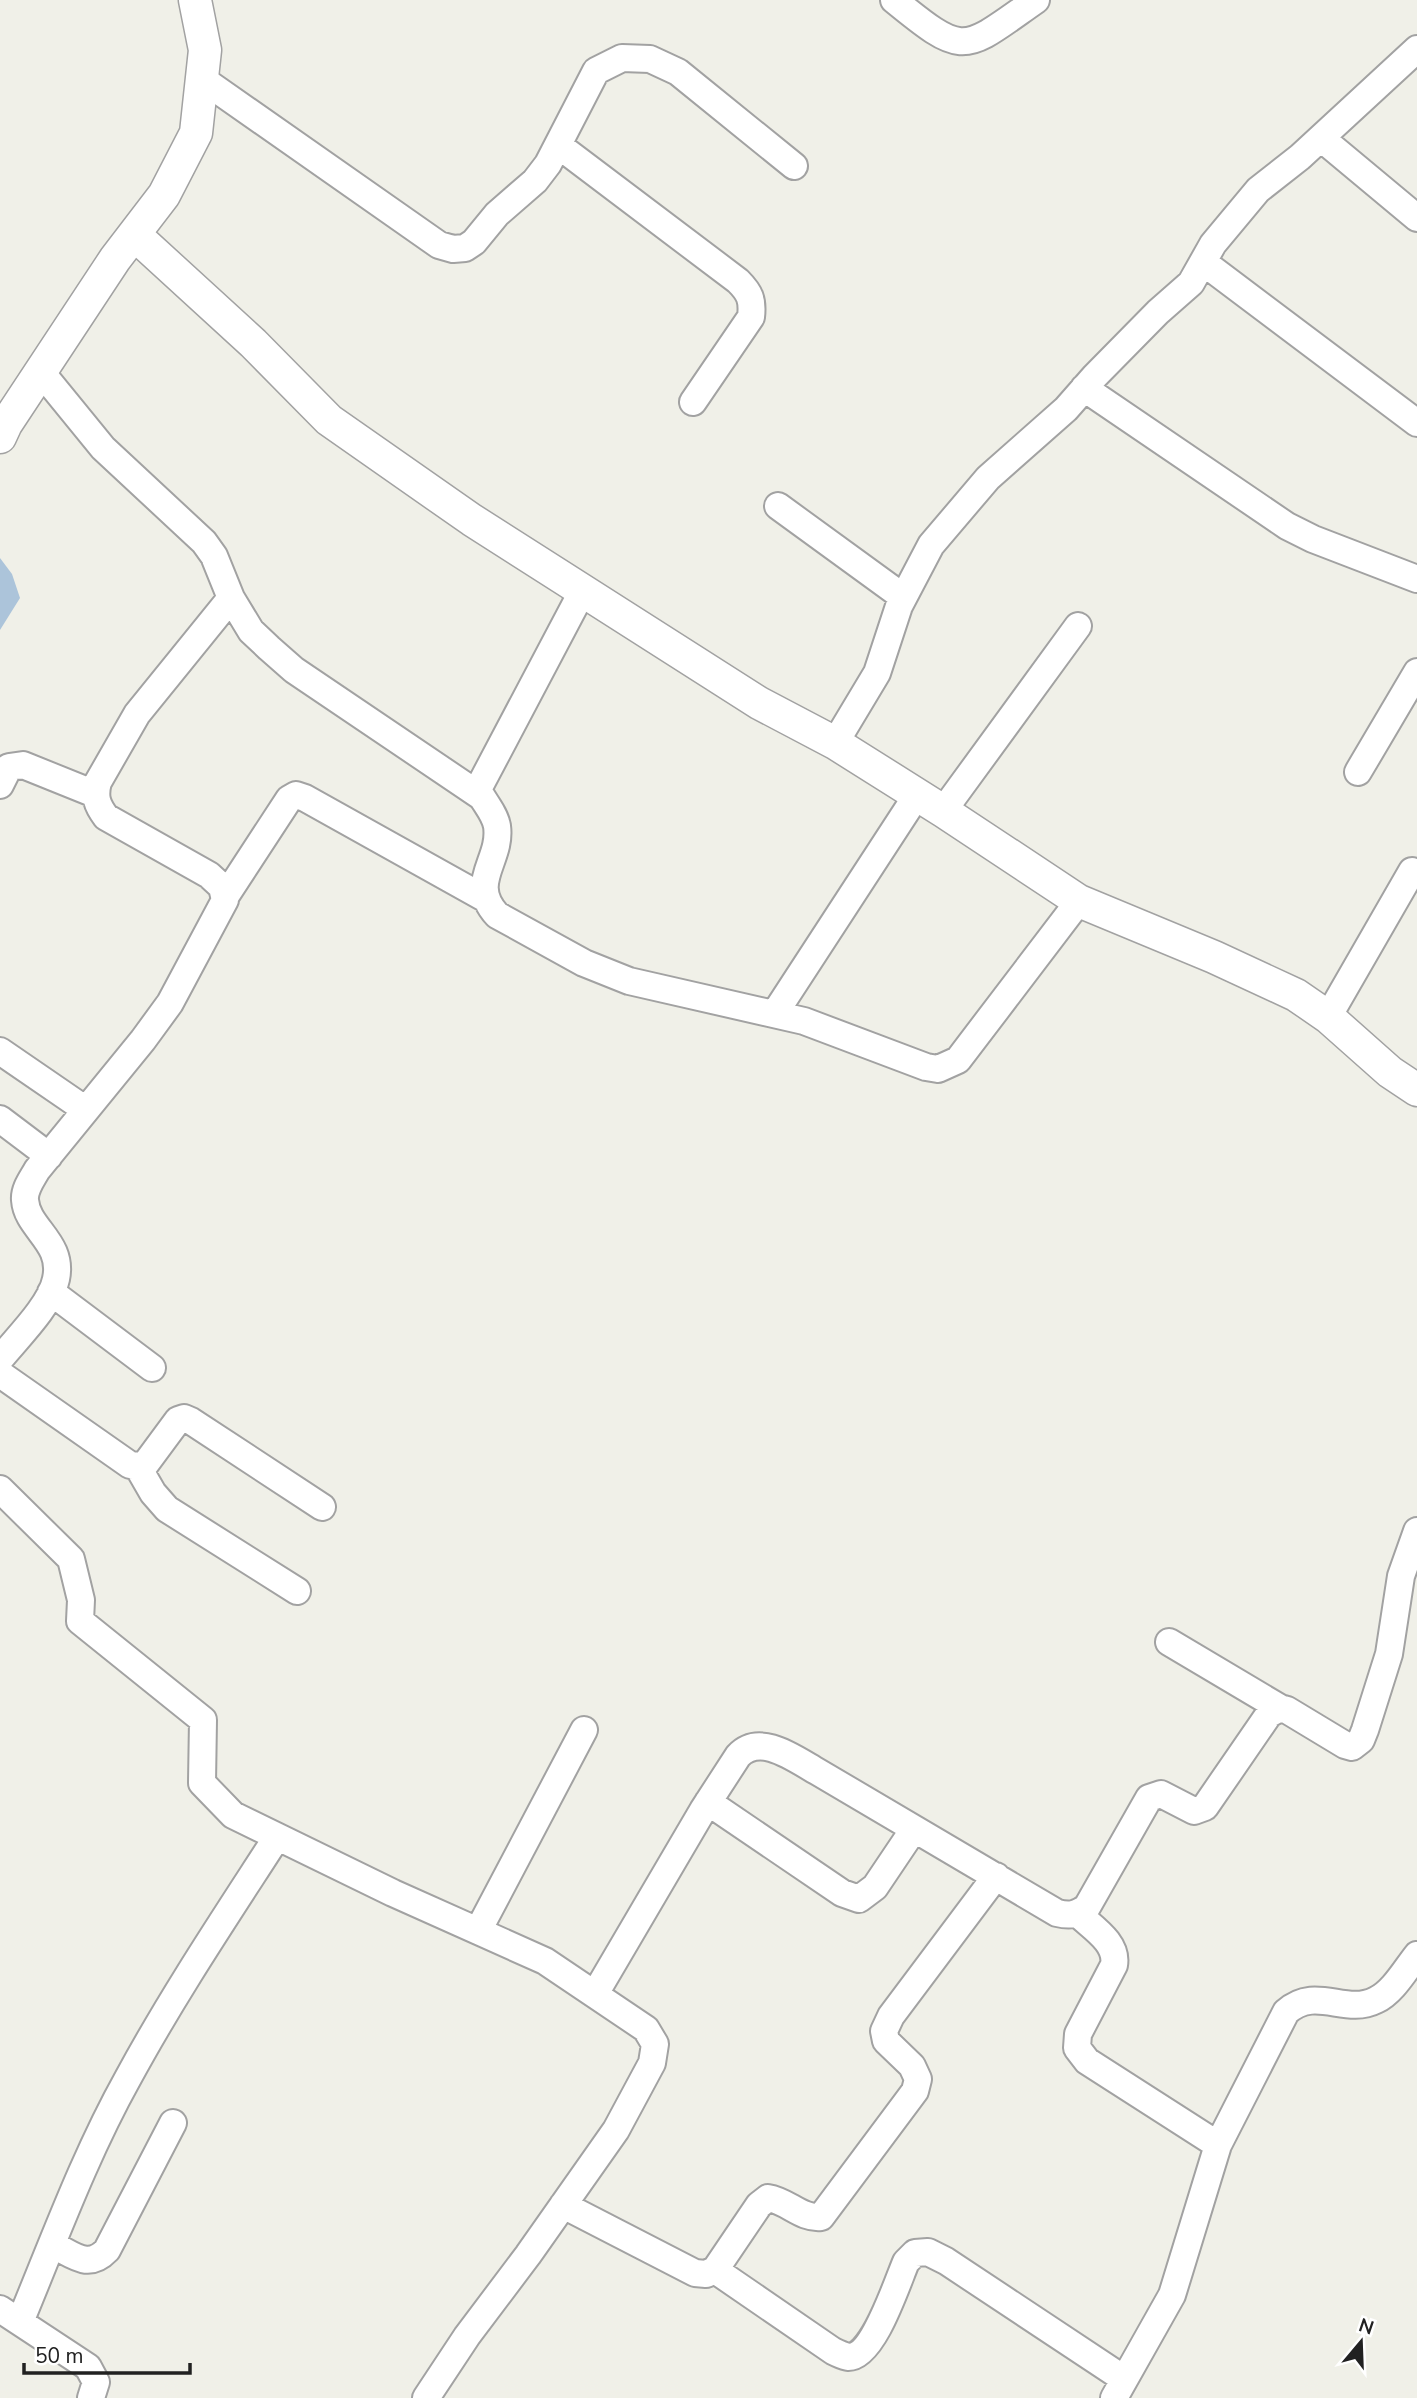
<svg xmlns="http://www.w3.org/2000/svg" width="1417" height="2398" font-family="'Nunito Sans',sans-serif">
  <rect width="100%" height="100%" fill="#f0f0e8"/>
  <path fill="#acc4da" d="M0,558L12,574L20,598L0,630Z"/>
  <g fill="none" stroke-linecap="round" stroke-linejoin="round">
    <g stroke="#a2a2a2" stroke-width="30">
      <path id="minor" d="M894,0C966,59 963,51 1036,0
        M202,79L439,245L453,249L465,248L474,242L497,214L535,181L548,164L596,71L622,58L650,59L678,72L794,166
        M1321,138L1417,218
        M558,145L738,281C750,293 753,300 751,317L693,402
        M1203,262L1417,423
        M41,372L103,448L204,542L214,556L231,598L251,631L269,648L294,670L482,797C488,807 495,815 497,826C502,861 467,882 497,915L584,963L629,981L804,1021L926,1067L938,1069L958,1060L1079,901
        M1084,388L1287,526L1313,539L1417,579
        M778,506L903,597
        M835,743L877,673L899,606L931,545L988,478L1066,409L1095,376L1158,312L1191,283L1213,244L1258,190L1300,157L1417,49
        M1358,772L1417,672
        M0,785L9,767L23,765L95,794
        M476,793L582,592
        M943,811L1078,626
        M225,897L289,799L296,795L305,798L486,899
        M775,1013L917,795
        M1328,1017L1412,871
        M0,1051L86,1110
        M0,1119L49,1156
        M51,1292L152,1368
        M0,1359C17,1338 51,1305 56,1279C64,1242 27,1229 25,1200C24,1189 32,1179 37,1170L143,1040L170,1003L225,900L222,887L209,875L106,817C97,805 94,797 98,782L137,714L231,598
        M0,1374L130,1465L144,1466L178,1420L184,1418L191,1421L322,1507
        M138,1467L153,1493L167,1509L297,1591
        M0,1489L71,1559L81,1600L80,1621L203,1720L202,1783L233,1815L393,1893L545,1961L646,2029L655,2044L652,2063L616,2130L528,2255L467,2336L426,2398
        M1169,1642L1280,1708
        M708,1802L842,1893L859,1899L875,1887L914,1829
        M1078,1914C1093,1928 1118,1943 1114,1965L1078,2034L1077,2048L1087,2061L1218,2145
        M478,1931L584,1730
        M595,1994L703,1810L738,1756C760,1732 795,1759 818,1772L1057,1913C1070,1916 1076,1915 1087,1907L1149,1798L1161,1794L1194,1811L1205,1807L1269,1714L1280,1708L1287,1710L1345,1745L1352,1747L1361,1740L1365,1730L1389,1654L1401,1576L1417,1531
        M563,2205L695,2273L706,2274L715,2270L759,2205L768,2198C788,2201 801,2219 821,2217L915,2091L918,2079L912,2066L886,2041L884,2031L891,2016L996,1876
        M53,2245C74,2255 88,2270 107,2250L173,2123
        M715,2270L833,2351C837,2353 844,2356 848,2357C873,2358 897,2283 906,2262L915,2253L928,2252L946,2261L1124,2379
        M0,2309L88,2367L96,2382L91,2398
        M20,2322C54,2240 85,2155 128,2078C173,1995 226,1916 277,1837
        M1114,2398L1172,2295L1218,2145L1286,2012C1316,1985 1345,2016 1376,2000C1393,1992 1405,1970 1417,1955"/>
    </g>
    <g stroke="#a2a2a2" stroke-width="35">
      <path id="tertiary" d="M135,235L253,343L329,420L472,520L759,703L835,743L943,811L1079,901L1214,957L1296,995L1328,1017L1390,1072L1417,1090
        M0,437L6,424L115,259L164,195L196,133L205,50L195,0"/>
    </g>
    <use href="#minor" stroke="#fff" stroke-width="26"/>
    <use href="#tertiary" stroke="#fff" stroke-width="32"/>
  </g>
  <g transform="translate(1361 2342) rotate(19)" stroke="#ffffff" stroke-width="5" paint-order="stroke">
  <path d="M0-5L12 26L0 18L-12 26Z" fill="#212121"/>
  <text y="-10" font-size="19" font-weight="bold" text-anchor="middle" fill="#212121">N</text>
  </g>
  <path d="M24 2363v10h166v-10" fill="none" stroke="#212121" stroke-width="3.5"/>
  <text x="35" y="2363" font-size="21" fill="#212121" stroke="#ffffff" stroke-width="5" paint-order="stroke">50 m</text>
</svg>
